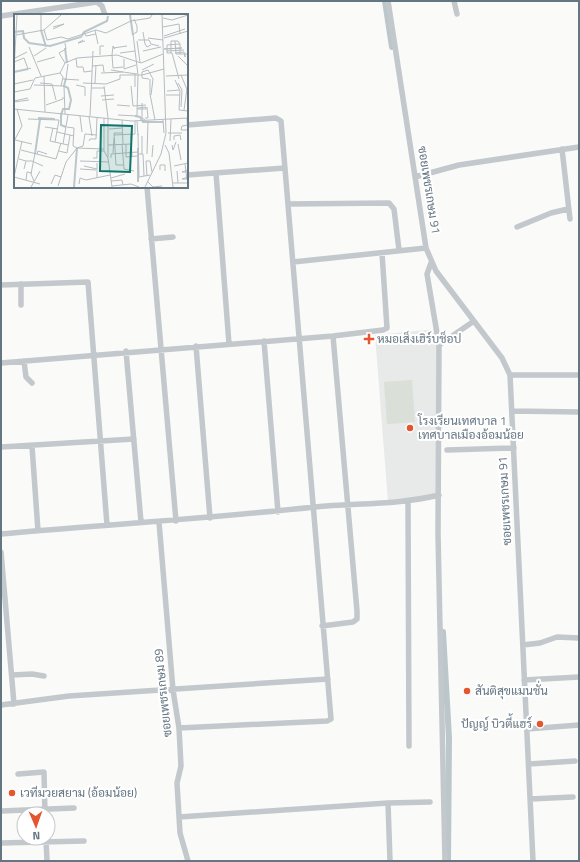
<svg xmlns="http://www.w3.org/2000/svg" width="580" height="862" font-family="'Titillium Web',Sarabun,sans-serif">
  <rect width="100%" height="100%" fill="#fafaf8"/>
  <path fill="#e8e9e9" d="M436,329L438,361L439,498L388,502L375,335Z"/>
  <path fill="#dadfd7" d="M412,380L415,422L387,424L384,382Z"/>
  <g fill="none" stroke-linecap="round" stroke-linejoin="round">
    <path stroke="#bbc7cb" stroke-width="6" d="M385,1L392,47
      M443,632L449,738L448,861"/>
    <path stroke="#c3c8cc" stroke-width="5.5" d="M388,1L426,248L436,271L502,358L510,375L533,861
      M454,1L457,14
      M1,16L97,2L102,6L105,15
      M562,149L570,219
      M216,173L229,344
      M187,175L285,168
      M415,177L459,165L579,147
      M147,187L176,521
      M288,204L389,203L394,209L399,250
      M517,227L551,213L568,209
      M151,239L173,237
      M293,262L426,248
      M431,263L427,274L439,345L438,534L445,861
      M21,284V305
      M1,285L88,282L107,525
      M264,341L278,512
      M439,345L474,321
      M196,346L210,518
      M126,351L141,522
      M24,361L26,377L32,383
      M1,363L333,336L383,330L387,328L382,253
      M510,375H579
      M512,411L579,412
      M32,446L38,531
      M1,447L134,439
      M447,450L514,448
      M408,502L409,746
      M159,522L173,690L179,728L181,766L177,783L180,833L188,861
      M1,534C106,525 211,518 315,507C357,503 398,505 439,495
      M1,552L14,704
      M322,626L353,622L357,619V611L333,336
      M523,645L540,643L557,637L579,638
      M12,675L32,674L44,676
      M524,680L579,677
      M1,705L69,696L328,679
      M179,728L327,721L331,719L281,121L276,118L187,125
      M527,729L579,725
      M529,764L575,761
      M18,774L44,772L45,814
      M530,799L573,797
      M388,803L390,861
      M1,811L74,808
      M179,817L388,803L430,802
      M46,839L47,861
      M1,843L84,841"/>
  </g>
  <g fill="#e4572e" stroke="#fff" stroke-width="1.5">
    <path d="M367 333h4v4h4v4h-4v4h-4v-4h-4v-4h4z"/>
    <circle cx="410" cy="428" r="4"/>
    <circle cx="467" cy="691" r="4"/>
    <circle cx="540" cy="724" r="4"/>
    <circle cx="12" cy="793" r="4"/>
  </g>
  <g text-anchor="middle" stroke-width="4" stroke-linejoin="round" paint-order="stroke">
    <g font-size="12" fill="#657683" stroke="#fff">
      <text transform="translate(429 190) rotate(81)" y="4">ซอยเพชรเกษม 91</text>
      <text transform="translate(505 501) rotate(-93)" y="4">ซอยเพชรเกษม 91</text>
      <text transform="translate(163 693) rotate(-96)" y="4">ซอยเพชรเกษม 89</text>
    </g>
    <g font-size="12" fill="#657683" stroke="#fff" text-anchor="start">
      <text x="377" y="343">หมอเส็งเฮิร์บช็อป</text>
      <text x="418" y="425">โรงเรียนเทศบาล 1<tspan x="418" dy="14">เทศบาลเมืองอ้อมน้อย</tspan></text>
      <text x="475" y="695">สันติสุขแมนชั่น</text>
      <text x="532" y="728" text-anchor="end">ปัญญ์ บิวตี้แฮร์</text>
      <text x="20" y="797">เวทีมวยสยาม (อ้อมน้อย)</text>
    </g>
  </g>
  <g transform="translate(14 14)">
    <rect width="174" height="174" fill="#fafaf8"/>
    <path fill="none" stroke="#bbc7cb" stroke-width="2" d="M116,1L119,21M27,16L32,33M0,18L9,17L10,24L15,29L36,32L67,23L70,18L93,7L94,2M51,34L53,49M0,58L14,55M121,102L126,103L129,108H149M24,104L41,105M52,113L47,111V101L49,95H55L57,86L54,74L50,72L52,64M124,134V168M21,140L26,105M60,173L63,134"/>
    <path fill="none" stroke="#b5bdc2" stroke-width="1" d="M27,1V16M149,4L158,6L174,1M39,13L50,10L39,15M149,13L165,10L166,20M30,16L33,26L47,23L54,25L82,16L92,19L117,7L136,4L138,1M81,16L84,30M70,18L72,22L82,20M129,18L131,30L133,33L137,31M2,21L30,16L47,1M150,22L171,15M134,24L149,26M150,24L174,17M69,26L64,29L71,27M124,26H135L137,30L145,32M123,27L126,48M161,27L162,40H173M15,33L27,62M99,34L113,32M150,35L168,34L150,35M129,37L147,33M153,37L170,36M106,39L121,37M157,39V27H164L166,30M158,39H153V31L166,30V40M158,39L165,65M161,39L170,38L171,43V40M86,41V32H90M98,41L99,54L109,53M98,41L99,32L101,35M20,42L32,34M164,42L174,52M1,44L13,38M62,44L63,53H69L70,58L78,57M110,45V55L122,51M0,48L10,44L14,55L17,54M23,48L41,43M51,49L45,39L52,35L51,29M78,52L89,51L90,58M0,56L3,1M97,56L109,58M128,56L140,50M109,58L123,60M46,59L51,49L63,44L103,41L127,49L149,40M87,59L109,58M121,60V73M167,61L174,78M30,62L31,98M152,62L174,61M49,65L65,66M52,65L54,50M135,65L128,64V58L134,56L139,65L137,81M136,65V80L141,106M161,66L166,77L165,96L174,97M26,69L38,70L42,86M69,69L92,70L106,65V61H128L150,55M81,69L82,51M164,69L168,76L167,93M0,70L19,66M20,71L50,72L51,100M62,71L71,73V82M90,72L94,104M117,72L119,92L132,91M77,74H90M153,77L166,76M0,78L16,75L21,64L46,59L49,63L47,72M152,81H166M87,82L100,81M88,86L100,85M0,87L14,84M0,88L15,86M128,89V104L131,106M32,91L49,85V83M103,91L116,92M132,93V95H124V94ZM0,95L118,107L174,104M170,96L173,75M104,101L123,102V99L124,61L119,20L123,18V12L120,5M66,102L68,118M76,102L79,37M75,103L78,122M90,104V137L94,144L98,173M131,104H134L133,93M173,104L174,122M14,105L45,106L41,128M94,105V143M108,106L109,130M149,106L150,119M121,107V120M123,107L124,121M174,111L168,112L167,116H174M31,113L44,115M53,113L60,114L59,132L63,134M39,114L36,127L54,131M95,115L108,114M43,118L60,122M108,119H100L102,151H109M154,119H168M124,120L125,163L136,161M100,121L121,120M117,121L118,143M128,122V140M1,126L18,130M160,126V122L166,121L167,126M0,127L8,112L3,95M75,127L76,125H82L83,104M156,127L157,105M49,130L54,101M108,130L110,155L120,157M112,130V143L123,142M164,130L167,146M94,131L117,130M151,131L155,139L159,173M158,131L159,136L162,128M63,134L90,135M7,136L42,145L47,129M45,137L53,139L56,121M99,139L100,124M23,140L24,137L33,140M124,140H129L130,162M133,140L134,107M138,143L139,131M79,144H83V137H90M97,144V140L124,138M5,145L12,147L10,155M12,147H18L29,152M66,147L95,148M83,149V164M171,150L173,166M70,152L83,155M160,152L174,149M66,155L82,156M146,156V151H151V157M174,156L168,158H174M163,157L164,169M133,162L132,147H136L138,158M0,163L8,127M0,163L26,170M174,163L168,165H174M97,164L111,160M12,166L13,158L18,159M20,167L17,160L21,139M97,167L108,166L109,171M134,168L139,173L148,172M159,169H174M37,170L41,161L47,163M65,170L66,164L72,166L96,161M44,172L52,148L63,134L69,132L71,120L83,121M98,172L117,170L125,173M17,173L26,157M131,173L147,140L152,119L148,1"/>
    <path fill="#0f766e" fill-opacity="0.15" stroke="#0f766e" stroke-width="2" d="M87,111L118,112L116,158L86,157Z"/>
    <rect width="174" height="174" fill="none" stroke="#657683" stroke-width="2"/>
  </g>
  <rect width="580" height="862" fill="none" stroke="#657683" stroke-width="4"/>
  <g transform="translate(36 826) rotate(178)"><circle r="19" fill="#ffffff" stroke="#c1c8cd"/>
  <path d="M0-3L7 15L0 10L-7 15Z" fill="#e4572e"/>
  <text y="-6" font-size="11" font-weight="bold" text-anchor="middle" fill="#657683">N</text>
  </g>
</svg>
